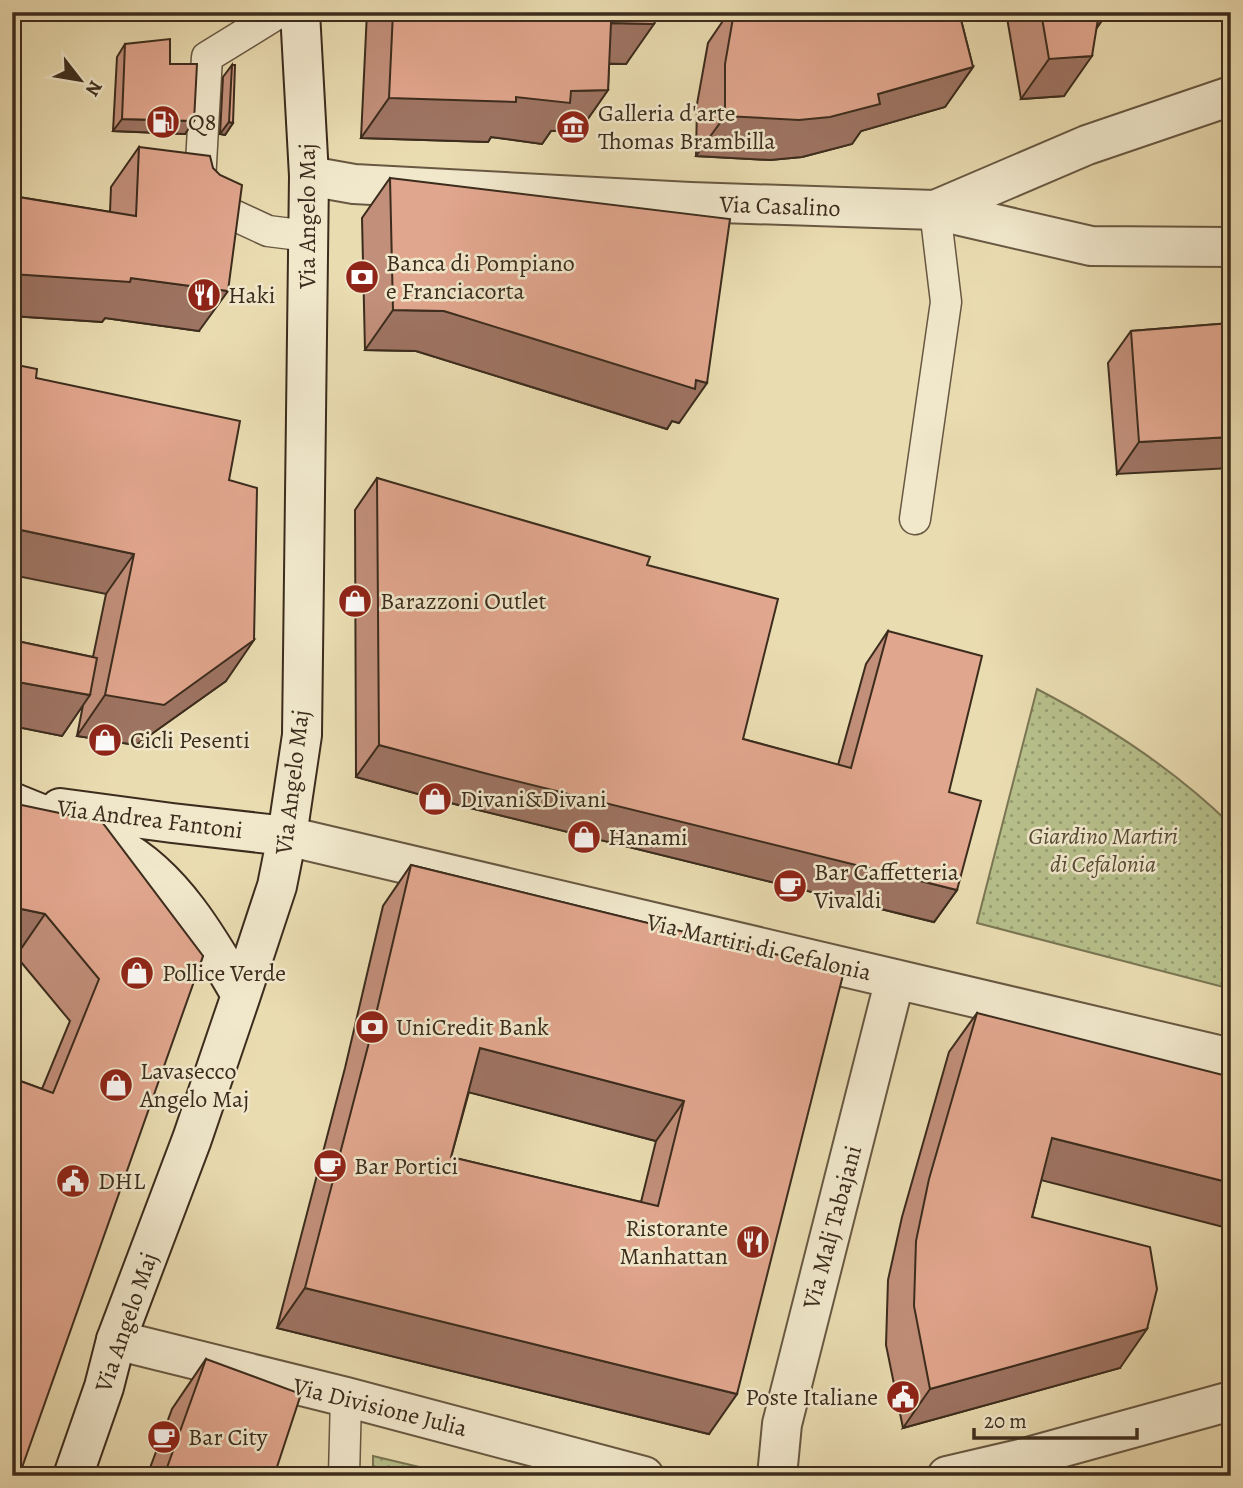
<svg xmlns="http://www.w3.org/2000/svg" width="1243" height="1488" font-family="Alegreya,serif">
  <defs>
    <pattern id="grass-dots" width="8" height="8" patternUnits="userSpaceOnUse" patternTransform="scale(1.75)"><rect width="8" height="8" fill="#b7c08b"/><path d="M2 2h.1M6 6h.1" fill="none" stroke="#969c71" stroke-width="1.8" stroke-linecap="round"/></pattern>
  </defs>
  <rect width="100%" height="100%" fill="#eadcb1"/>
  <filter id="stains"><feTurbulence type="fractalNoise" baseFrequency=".00286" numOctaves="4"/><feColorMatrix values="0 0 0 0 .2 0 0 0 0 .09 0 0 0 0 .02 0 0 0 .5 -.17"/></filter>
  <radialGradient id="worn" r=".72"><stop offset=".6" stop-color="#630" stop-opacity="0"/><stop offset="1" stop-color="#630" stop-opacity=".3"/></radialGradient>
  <path fill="url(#grass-dots)" stroke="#7a7654" stroke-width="2" d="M1037,689C1108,726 1174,769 1231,825V989L977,923Z
    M373,1456L436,1471L434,1476H373Z"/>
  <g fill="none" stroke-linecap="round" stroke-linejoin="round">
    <g stroke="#685842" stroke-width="33">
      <path id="service" d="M280,12L207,57L199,199L268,231L308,236
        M915,519L946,302L935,210
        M344,1476L346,1397"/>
    </g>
    <g stroke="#685842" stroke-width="42">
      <path id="minor" d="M309,176L354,184L690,202L935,210L1087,145L1231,96
        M935,210L1091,246L1231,247
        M287,836L1231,1058
        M116,1340L346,1397L644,1476
        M777,1476L782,1424L895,979
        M947,1476L1024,1458L1231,1401"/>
    </g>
    <g stroke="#3c2c1d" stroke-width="42">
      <path id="secondary" d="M12,802C47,817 84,829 117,847C173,876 211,943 241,995
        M60,808L172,823L287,836
        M73,1476L104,1387L116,1340L192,1139L241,995L277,886L287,836L302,735L309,176L300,12"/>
    </g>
    <use href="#service" stroke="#f1e8cc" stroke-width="30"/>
    <use href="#minor" stroke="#f1e8cc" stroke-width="38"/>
    <use href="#secondary" stroke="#f1e8cc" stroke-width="38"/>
  </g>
  <path fill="#c28f7a" stroke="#3c2c1d" stroke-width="2" fill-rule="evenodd" d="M367,12H659L626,64H609L608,90L580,130L551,131L542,144L491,137L488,142L361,138Z
    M729,12H959L973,67L945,107L861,131L852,144L802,157L770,160L696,156L697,104L708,43Z
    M1006,12H1103V19L1096,29L1064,96L1021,99Z
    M125,44L170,64L185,134L113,131L117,57Z
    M232,65L233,123L225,135L220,134L223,77Z
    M139,147L199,331L105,318L102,322L12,316V196L110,212L111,187Z
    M390,178L679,423L672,421L667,429L416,351L365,350L362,218Z
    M1231,323L1117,474L1108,363L1131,331Z
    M36,378L229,480L226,681L136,745L77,736L83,705L62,736L12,726V640L93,657L106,594Z
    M377,478L647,565L743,739L838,765L866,664L888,631L949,792L957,890L934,922L462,806L356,777L355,510Z
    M12,803L203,956L12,1476V1078L42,1089L70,1021L16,956L12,955Z
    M411,865L844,971L709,1434L277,1328L345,1068L383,906ZM469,1092L656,1141L641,1202L451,1157Z
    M977,1013L1041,1180L1032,1217L1120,1368L903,1428L886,1345L888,1280L902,1217L949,1052Z
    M206,1359L274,1476H147L172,1409Z"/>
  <path fill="#9e7463" stroke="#3c2c1d" stroke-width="2" d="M1098,19H1103L1076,57L1092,56L1064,96L1021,99L1049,59Z
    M611,23L654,24L626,64L583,63Z
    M973,67L945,107L861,131L852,144L802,157L770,160L696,156L725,116L878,94Z
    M608,90L580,130L551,131L542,144L491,137L488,142L361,138L389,98L516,97L571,91Z
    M122,119L194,121L185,134L113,131Z
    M229,122L233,123L225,135L220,134Z
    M12,274L131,278L228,291L199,331L105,318L102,322L12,316Z
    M393,310L444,311L707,383L679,423L672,421L667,429L416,351L365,350Z
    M1231,437V468L1117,474L1139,442Z
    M16,529L134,554L106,594L12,575V534Z
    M254,640L226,681L136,745L77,736L105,695Z
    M12,681L90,695L62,736L12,726Z
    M379,745L957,890L934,922L462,806L356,777Z
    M12,907L45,914L16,956L12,955Z
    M480,1048L684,1101L656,1141L452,1088Z
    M1052,1138L1231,1183V1229L1025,1176Z
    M12,1181L19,1184L12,1193Z
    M305,1288L737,1394L709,1434L277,1328Z
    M1147,1329L1120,1368L903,1428L930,1389Z"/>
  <path fill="#e1a68e" stroke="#3c2c1d" stroke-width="2" fill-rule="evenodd" d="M393,12H659L654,24L611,23L608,90L571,91L570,103L516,97V102L389,98Z
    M734,12H959L973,67L878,94L880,104L830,117L799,120L725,116V64Z
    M1041,12H1103V19H1098L1092,56L1049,59Z
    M170,39V64H197L194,121L122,119L125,44Z
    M232,65H235L233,123L229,122Z
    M139,147L210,156L213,168L220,175L242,185L228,291L131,278L130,282L12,274V196L136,216Z
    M390,178L730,219L707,383L696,380L695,389L444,311L393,310Z
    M1231,323V437L1139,442L1131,331Z
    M12,364L37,369L36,378L240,421L229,480L257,488L254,640L164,705L105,695L134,554L16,529L12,546Z
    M377,478L650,557L647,565L778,599L743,739L851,768L888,631L982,656L949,792L981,801L957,890L484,773L379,745Z
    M12,640L97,658L90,695L12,681Z
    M12,803L102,822L203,956L19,1476H12V1203L19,1184L12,1181V1078L53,1093L99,979L45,914L12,907Z
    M411,865L844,971L737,1394L305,1288L373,1027ZM480,1048L684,1101L658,1206L451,1157Z
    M977,1013L1231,1077V1183L1052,1138L1032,1217L1150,1247L1157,1289L1147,1329L930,1389L914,1306L916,1241L929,1179Z
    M206,1359L301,1394L274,1476H164Z"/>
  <defs>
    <g id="fuel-disc" transform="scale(1.75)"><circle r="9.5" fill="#8f2418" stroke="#f1e8cc"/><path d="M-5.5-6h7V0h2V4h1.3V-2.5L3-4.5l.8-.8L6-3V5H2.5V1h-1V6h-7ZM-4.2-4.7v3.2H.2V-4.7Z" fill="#fff"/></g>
    <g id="museum-disc" transform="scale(1.75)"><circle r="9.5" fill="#8f2418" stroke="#f1e8cc"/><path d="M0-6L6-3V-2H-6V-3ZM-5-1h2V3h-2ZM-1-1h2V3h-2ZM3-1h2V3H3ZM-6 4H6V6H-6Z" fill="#fff"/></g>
    <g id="bank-disc" transform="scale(1.75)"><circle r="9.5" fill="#8f2418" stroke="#f1e8cc"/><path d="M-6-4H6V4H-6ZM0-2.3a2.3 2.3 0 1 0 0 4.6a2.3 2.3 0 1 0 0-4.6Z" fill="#fff"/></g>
    <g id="restaurant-disc" transform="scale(1.75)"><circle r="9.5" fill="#8f2418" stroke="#f1e8cc"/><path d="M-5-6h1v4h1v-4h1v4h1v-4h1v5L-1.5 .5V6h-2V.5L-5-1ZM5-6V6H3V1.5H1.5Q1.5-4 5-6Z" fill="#fff"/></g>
    <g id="shop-disc" transform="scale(1.75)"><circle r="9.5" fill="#8f2418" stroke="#f1e8cc"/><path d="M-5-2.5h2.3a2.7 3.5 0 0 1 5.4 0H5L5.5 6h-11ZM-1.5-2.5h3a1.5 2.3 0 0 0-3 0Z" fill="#fff"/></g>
    <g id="cafe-disc" transform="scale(1.75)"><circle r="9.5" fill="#8f2418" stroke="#f1e8cc"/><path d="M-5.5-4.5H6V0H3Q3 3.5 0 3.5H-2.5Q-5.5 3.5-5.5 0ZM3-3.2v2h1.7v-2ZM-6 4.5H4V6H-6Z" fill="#fff"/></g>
    <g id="civic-disc" transform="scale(1.75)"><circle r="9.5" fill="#8f2418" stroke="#f1e8cc"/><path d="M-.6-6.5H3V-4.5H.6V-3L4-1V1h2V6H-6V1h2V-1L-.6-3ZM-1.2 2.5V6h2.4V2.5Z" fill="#fff"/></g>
  </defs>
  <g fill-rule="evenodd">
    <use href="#fuel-disc" x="163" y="122"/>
    <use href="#museum-disc" x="573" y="127"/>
    <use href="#bank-disc" x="362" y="277"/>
    <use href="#restaurant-disc" x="204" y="295"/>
    <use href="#shop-disc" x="355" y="601"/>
    <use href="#shop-disc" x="105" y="740"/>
    <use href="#shop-disc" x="435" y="799"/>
    <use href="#shop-disc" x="584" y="837"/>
    <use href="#cafe-disc" x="790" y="886"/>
    <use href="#shop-disc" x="137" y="973"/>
    <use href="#bank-disc" x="372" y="1027"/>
    <use href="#shop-disc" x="116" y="1085"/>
    <use href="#cafe-disc" x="330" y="1166"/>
    <use href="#civic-disc" x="73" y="1181"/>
    <use href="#restaurant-disc" x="753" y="1242"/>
    <use href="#civic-disc" x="903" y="1397"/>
    <use href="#cafe-disc" x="164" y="1437"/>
  </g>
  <g text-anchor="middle" stroke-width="5" stroke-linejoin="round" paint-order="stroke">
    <g font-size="24" fill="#3c2c1d" stroke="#f1e8cc" text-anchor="start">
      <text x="598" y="121">Galleria d'arte<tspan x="598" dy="28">Thomas Brambilla</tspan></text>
      <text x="188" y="130">Q8</text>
      <text x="386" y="271">Banca di Pompiano<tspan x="386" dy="28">e Franciacorta</tspan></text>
      <text x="228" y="303">Haki</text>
      <text x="380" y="609">Barazzoni Outlet</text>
      <text x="130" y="748">Cicli Pesenti</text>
      <text x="460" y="807">Divani&amp;Divani</text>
      <text x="608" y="845">Hanami</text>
      <text x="814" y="880">Bar Caffetteria<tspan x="814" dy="28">Vivaldi</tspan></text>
      <text x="162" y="981">Pollice Verde</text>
      <text x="396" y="1035">UniCredit Bank</text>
      <text x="140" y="1079">Lavasecco<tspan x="140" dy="28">Angelo Maj</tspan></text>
      <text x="354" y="1174">Bar Portici</text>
      <text x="98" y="1189">DHL</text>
      <text x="728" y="1236" text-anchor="end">Ristorante<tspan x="728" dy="28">Manhattan</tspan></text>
      <text x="878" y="1405" text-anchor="end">Poste Italiane</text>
      <text x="188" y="1445">Bar City</text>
    </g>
    <g font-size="24" fill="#3c2c1d" stroke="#f1e8cc">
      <text transform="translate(780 206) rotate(2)" y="8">Via Casalino</text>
      <text transform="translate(307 216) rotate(-90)" y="8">Via Angelo Maj</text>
      <text transform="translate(292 782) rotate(-83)" y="8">Via Angelo Maj</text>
      <text transform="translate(150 819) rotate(7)" y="8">Via Andrea Fantoni</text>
      <text transform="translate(759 947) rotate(13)" y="8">Via Martiri di Cefalonia</text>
      <text transform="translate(832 1227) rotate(-75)" y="8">Via Malj Tabajani</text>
      <text transform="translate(126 1322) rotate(-71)" y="8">Via Angelo Maj</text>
      <text transform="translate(380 1407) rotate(14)" y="8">Via Divisione Julia</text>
    </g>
    <g font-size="24" font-style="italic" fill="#554a33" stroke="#f1e8cc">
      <text x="1103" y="844">Giardino Martiri<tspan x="1103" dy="28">di Cefalonia</tspan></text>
    </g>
  </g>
  <rect width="1243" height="1488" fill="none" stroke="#eadcb1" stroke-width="42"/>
  <rect x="14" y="14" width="1215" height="1460" fill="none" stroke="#3c2c1d" stroke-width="3.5"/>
  <rect x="21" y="21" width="1201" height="1446" fill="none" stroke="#3c2c1d" stroke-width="2"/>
  <g transform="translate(80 80) rotate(121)" stroke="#f1e8cc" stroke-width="5" paint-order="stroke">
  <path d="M0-5L12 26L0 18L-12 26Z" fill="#3c2c1d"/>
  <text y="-10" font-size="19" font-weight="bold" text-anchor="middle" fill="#3c2c1d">N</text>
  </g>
  <path d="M974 1428v10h163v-10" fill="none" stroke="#3c2c1d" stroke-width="3.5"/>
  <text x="984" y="1428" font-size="21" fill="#3c2c1d" stroke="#f1e8cc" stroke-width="5" paint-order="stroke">20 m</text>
  <rect width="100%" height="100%" filter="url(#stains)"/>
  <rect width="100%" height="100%" fill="url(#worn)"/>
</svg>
